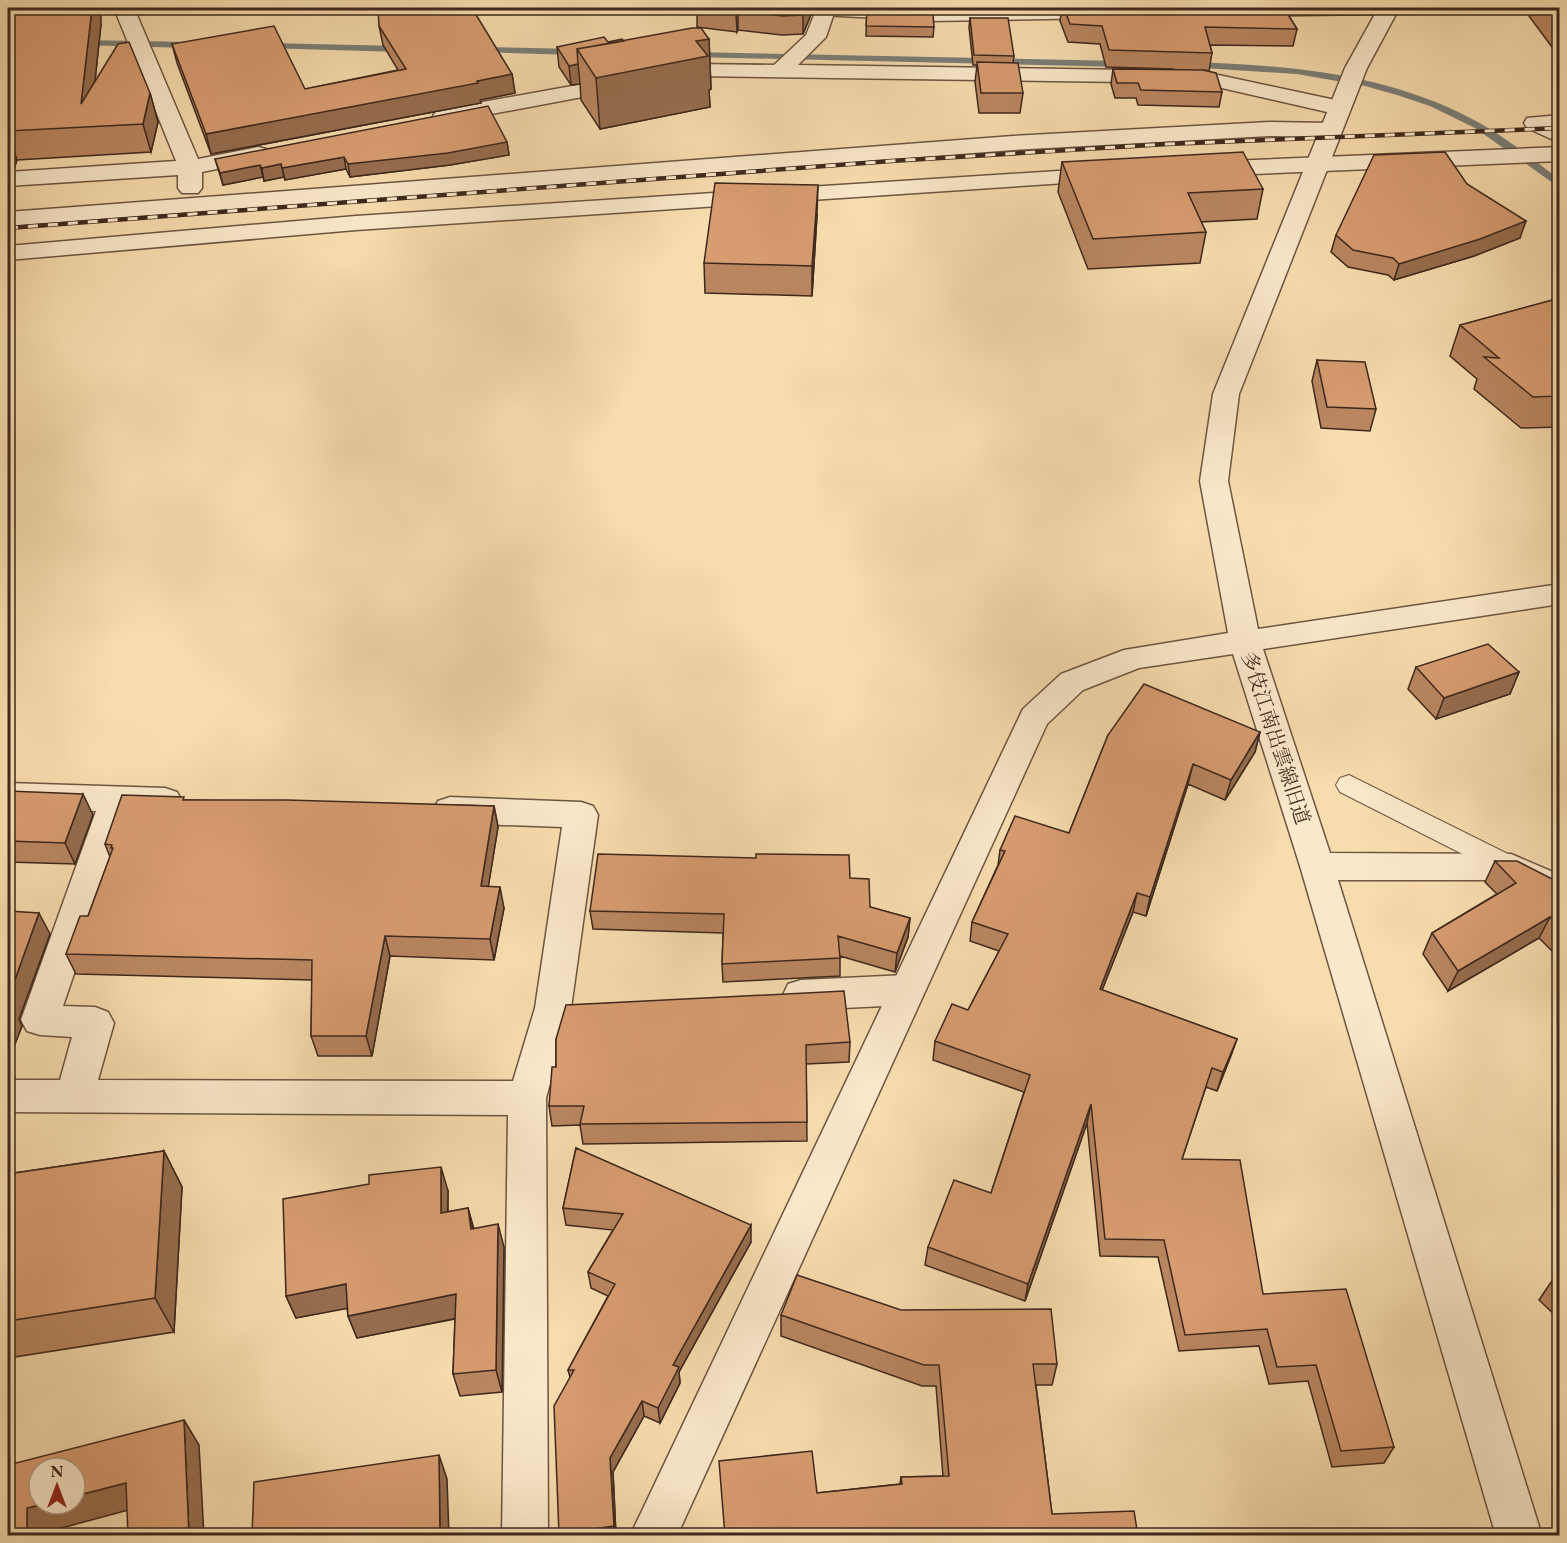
<svg xmlns="http://www.w3.org/2000/svg" width="1567" height="1543" font-family="'EB Garamond','Noto Serif JP',serif">
  <rect width="100%" height="100%" fill="#f7dcae"/>
  <filter id="stains"><feTurbulence type="fractalNoise" baseFrequency=".00333" numOctaves="4"/><feColorMatrix values="0 0 0 0 .2 0 0 0 0 .09 0 0 0 0 .02 0 0 0 .5 -.17"/></filter>
  <radialGradient id="worn" r=".72"><stop offset=".6" stop-color="#630" stop-opacity="0"/><stop offset="1" stop-color="#630" stop-opacity=".3"/></radialGradient>
  <g fill="none" stroke-linecap="round" stroke-linejoin="round">
    <path fill="#7a7f79" fill-rule="evenodd" d="M82,40L191,42L195,45L191,48L79,45L78,43Z
      M268,43L401,46L405,49L401,52L265,48L264,46Z
      M481,47L575,49L579,52L575,55L478,52V48Z
      M690,52L1121,61L1125,64L1121,67L693,57L690,56Z
      M1191,62C1286,65 1384,73 1470,118C1502,134 1531,158 1560,180V188L1475,128L1430,106L1397,95L1365,86L1297,74L1188,67L1187,65Z"/>
    <g stroke="#6c5542" stroke-width="2">
      <path id="service" d="M1349,775L1520,860L1524,867L1520,874L1511,877L1502,874L1340,792L1336,785L1340,778Z"/>
    </g>
    <g stroke="#6c5542" stroke-width="3">
      <path id="minor" d="M114,8H134L198,159L258,147L266,149L269,154L266,159L202,172V188L198,193H182L178,188V175L8,186V172L176,161Z
        M817,8H833L835,10L826,37L798,65L1200,71L1340,101L1348,103L1351,108L1348,113L1340,115L1200,83L694,76L444,123L436,121L433,116L436,111L444,109L694,64L774,65L806,35Z
        M1560,115V143L1527,128L1524,123L1527,118Z
        M1269,122L1331,123L1339,125L1342,130L1339,135L1331,137L1269,136L1013,150L8,226V212L1013,136Z
        M1560,147V161L1206,176L1198,174L1194,169L1198,164L1206,162Z
        M1104,168L1112,170L1116,175L1112,180L356,230L8,260V246L356,216Z
        M8,783L165,788L177,792L182,801L177,810L165,814L129,812L63,1006L95,1007L108,1012L114,1023L98,1080L513,1081L535,1008L562,827L450,823L438,819L433,810L438,801L450,797L581,802L593,806L598,815L571,1008L546,1098L548,1536H502L508,1115L8,1112V1080H60L72,1037L40,1035L27,1031L21,1020L96,811L8,808Z
        M906,975L919,979L924,990L919,1001L906,1005L801,1010L788,1006L783,995L788,984L801,980Z"/>
    </g>
    <g stroke="#6c5542" stroke-width="3">
      <path id="tertiary" d="M794,8H1112L1115,12L1112,16L1105,18L932,21L804,14L797,12Z
        M1233,8H1405L1396,14L1367,68L1239,394L1228,481L1258,629L1560,584V604L1263,649L1330,853L1511,854L1560,875V905L1507,880H1338L1542,1536H1496L1300,866L1233,654L1139,668L1083,690L1047,724L677,1536H630L1023,709L1061,674L1124,650L1228,633L1200,481L1213,394L1345,68L1375,14L1241,16L1234,14L1231,10Z"/>
    </g>
    <use href="#service" fill="#fae8ca" fill-rule="evenodd"/>
    <use href="#minor" fill="#fae8ca" fill-rule="evenodd"/>
    <use href="#tertiary" fill="#fae8ca" fill-rule="evenodd"/>
    <g stroke="#3d281e" stroke-width="4.5">
      <path id="rail" d="M8,228L891,161L1167,144L1560,128"/>
    </g>
    <use href="#rail" stroke="#fae8ca" stroke-width="3" stroke-dasharray="10" stroke-linecap="butt"/>
  </g>
  <path fill="#b98660" stroke="#3d281e" stroke-width="1.5" d="M8,8L101,24L95,81L150,93L158,122L151,152L17,160L14,169L8,171Z
    M697,8H810V17L803,34L782,35L738,30L737,32L697,27Z
    M1062,8H1284L1297,29L1293,46L1210,45L1212,53L1209,71L1205,70L1222,92L1219,107L1138,105L1136,98H1115L1111,84L1113,69H1174L1106,67L1100,44L1068,42L1060,21Z
    M1523,8H1560V58Z
    M867,10L934,27L933,37L866,36Z
    M970,18L1014,56L1013,63L1023,93L1020,113H979L975,82L977,65H973L969,27Z
    M379,26L512,74L515,93L480,100L481,103L211,154L177,63L172,44L305,89L398,70L383,45Z
    M709,39L711,89L709,90L710,107L600,129L581,100L580,84L571,85L559,67L557,47L624,41Z
    M507,142L509,155L450,165L350,177L346,169L285,180L284,177L264,181L263,177L223,185L215,159Z
    M1062,162L1263,189L1257,219L1201,222L1206,232L1200,263L1088,269L1058,192Z
    M1467,184L1520,238L1474,256L1394,280L1388,275L1348,267L1331,252L1336,235Z
    M817,215L812,296L705,293L704,263Z
    M1560,298V427L1521,428L1474,389L1477,379L1450,356L1460,325Z
    M1317,360L1376,409L1370,431L1321,428L1312,381Z
    M1416,667L1519,672L1510,694L1436,719L1408,689Z
    M1260,732L1255,752L1225,800L1188,784L1146,916L1133,912L1102,990L1237,1039L1230,1058L1217,1091L1206,1087L1182,1159L1263,1294L1394,1447L1384,1463L1332,1467L1308,1381L1269,1384L1259,1346L1179,1351L1158,1257L1100,1256L1087,1123L1025,1301L925,1265L928,1247L991,1193L1024,1092L933,1060L935,1041L968,1010L999,951L970,941L972,922L998,865L1000,850L1069,833L1108,735Z
    M8,791L93,815L75,864L8,862Z
    M185,800L494,806L498,827L488,887L504,908L494,960L390,956L372,1056H318L311,1036L312,980L76,974L66,954L88,916L110,857L105,844Z
    M1495,861L1560,883V959L1539,938L1448,991L1423,954L1432,933L1497,894L1485,882Z
    M850,878L870,907L910,918L908,937L895,972L840,956V976L723,982L722,964L723,933L593,929L590,911Z
    M8,911L50,934L19,1019L22,1026L11,1054H8Z
    M556,1039L850,1042L849,1062L806,1064L807,1141L583,1144L580,1125L552,1126L549,1106L556,1067Z
    M576,1148L751,1242L679,1372L680,1383L660,1423L644,1416L613,1472L616,1536H560L559,1534L570,1377L568,1370L608,1296L591,1288L588,1272L613,1230L566,1225L563,1208Z
    M164,1151L182,1187L174,1332L8,1358V1174Z
    M448,1191V1212L468,1208L474,1229L504,1247L502,1392L460,1396L453,1374L455,1319L357,1338L348,1316L347,1308L296,1318L286,1296Z
    M1560,1269V1320L1539,1300Z
    M781,1315L1057,1364L1052,1385H1036L1052,1514L725,1536L817,1493L900,1484L901,1477L943,1476L936,1386H922L781,1336Z
    M1560,1439V1455L1553,1448Z"/>
  <path fill="#966d4e" stroke="#3d281e" stroke-width="1.5" d="M92,8H101V24L90,127L81,104Z
    M806,8H810V17L803,34V15Z
    M738,10V30L737,32L736,13Z
    M709,39L711,89L709,90L710,107L600,129L596,78L696,41Z
    M578,64L580,84L571,85L569,66Z
    M512,74L515,93L480,100L481,103L211,154L206,134Z
    M150,93L158,122L151,152L143,124Z
    M8,132L17,160L14,169L8,171Z
    M507,142L509,155L450,165L350,177L348,164Z
    M344,157L346,169L285,180L282,168Z
    M281,164L284,177L264,181L262,168Z
    M260,165L263,177L223,185L220,173Z
    M818,185L817,215L812,296V266Z
    M1526,221L1520,238L1474,256L1394,280L1399,264Z
    M1519,672L1510,694L1436,719L1444,698Z
    M1260,732L1255,752L1225,800L1231,780Z
    M1193,764L1188,784L1146,916L1150,897Z
    M83,794L93,815L75,864L65,843Z
    M494,806L498,827L485,907L481,886Z
    M500,887L504,908L494,960L490,939Z
    M1137,893L1133,912L1095,1008L1100,989Z
    M39,913L50,934L19,1019L22,1026L11,1054L8,1047V999Z
    M1550,917L1539,938L1448,991L1458,971Z
    M910,918L908,937L895,972L897,953Z
    M385,936L390,956L372,1056L366,1036Z
    M1237,1039L1230,1058L1217,1091L1223,1072Z
    M1091,1104L1087,1123L1025,1301L1028,1284Z
    M164,1151L182,1187L174,1332L155,1298Z
    M441,1167L448,1191L447,1237L441,1213Z
    M468,1208L474,1232L471,1229Z
    M498,1224L504,1247L502,1392L496,1370Z
    M751,1225V1242L679,1372L680,1383L660,1423L658,1408L673,1365Z
    M346,1284L355,1307L296,1318L286,1296Z
    M456,1294L463,1317L357,1338L348,1316Z
    M642,1401L644,1416L613,1472L616,1536L614,1526L610,1458Z
    M184,1420L199,1445L204,1536H189Z
    M439,1455L447,1479L449,1536H440Z
    M126,1483L143,1506L47,1532V1536H27V1508L44,1504H75V1496Z"/>
  <path fill="#d79c70" stroke="#3d281e" stroke-width="1.5" d="M8,8H92L81,104L118,44L129,42L150,93L143,124L8,131Z
    M378,8H472L512,74L477,81L478,83L206,134L172,44L274,26L305,89L406,69L379,26Z
    M697,8H806L803,15L782,16L738,10L736,13Z
    M1064,8H1284L1297,29L1205,27L1212,53L1109,50L1102,26L1070,24Z
    M1548,8H1560V23Z
    M867,10L933,13L934,27L866,26Z
    M970,18H1008L1014,56L974,55Z
    M692,28H701L709,39L696,41L708,56L596,78L577,49Z
    M604,37L608,42L622,39L624,41L577,49L578,64L569,66L557,47Z
    M977,62L1018,63L1023,93H981Z
    M1113,69L1203,70L1216,73L1222,92L1141,90L1138,83H1117Z
    M488,106L507,142L448,153L348,164L344,157L282,168L281,164L262,168L260,165L220,173L215,159Z
    M1243,152L1263,189L1188,193L1206,232L1093,239L1062,162Z
    M1445,152L1467,184L1526,221L1480,239L1399,264L1393,258L1353,250L1336,235L1374,155Z
    M715,183L818,185L812,266L704,263Z
    M1560,298V396L1533,397L1484,357L1499,358L1460,325Z
    M1317,360L1365,362L1376,409L1327,407Z
    M1488,644L1519,672L1444,698L1416,667Z
    M1144,684L1260,732L1231,780L1193,764L1150,897L1137,893L1100,989L1237,1039L1223,1072L1212,1068L1182,1159L1240,1160L1263,1294L1346,1289L1394,1447L1341,1451L1316,1365L1277,1367L1267,1329L1185,1335L1164,1240L1105,1239L1091,1104L1028,1284L928,1247L954,1180L991,1193L1030,1075L935,1041L952,1004L968,1010L1008,934L972,922L1005,851L1000,850L1015,816L1069,833L1108,735Z
    M8,791L83,794L65,843L8,841Z
    M122,795L184,797L183,800H287L494,806L481,886L500,887L490,939L385,936L366,1036H311L312,960L66,954L80,916H88L113,848H111L112,845L105,844Z
    M598,854L756,858V854L849,855L850,878L869,879L870,907L910,918L897,953L838,936L840,958L722,964L724,914L590,911Z
    M1495,861H1517L1560,883V927L1550,917L1458,971L1432,933L1516,883Z
    M8,911L39,913L8,999L11,1006L8,1014Z
    M844,991L850,1042L806,1045L807,1122L580,1124L584,1106H549L552,1067H556V1039L566,1005Z
    M576,1148L751,1225L673,1365L679,1367L658,1408L642,1401L610,1458L614,1526L559,1534L554,1406L574,1370H568L615,1284L588,1272L623,1214L563,1208Z
    M164,1151L155,1298L8,1321V1174Z
    M441,1167V1213L468,1208L471,1229L498,1224L496,1370L453,1374L456,1294L348,1316L346,1284L286,1296L283,1199L369,1184V1175Z
    M797,1275L901,1310L1051,1309L1057,1364H1033L1052,1514L1134,1511L1138,1536H725L719,1461L812,1451L817,1493L902,1484L901,1477L949,1476L939,1365H924L781,1315Z
    M184,1420L189,1536H128L126,1483L75,1496V1468H39V1504H44L27,1508V1536H8V1465Z
    M439,1455L440,1536H252L254,1482Z"/>
  <g text-anchor="middle" stroke-width="4.5" stroke-linejoin="round" paint-order="stroke">
    <g font-size="20" fill="#3d281e" stroke="#fae8ca">
      <text transform="translate(1276 738) rotate(72)" y="7">多伎江南出雲線旧道</text>
    </g>
  </g>
  <rect width="1567" height="1543" fill="none" stroke="#f7dcae" stroke-width="30"/>
  <rect x="9" y="9" width="1549" height="1525" fill="none" stroke="#3d281e" stroke-width="3"/>
  <rect x="15" y="15" width="1537" height="1513" fill="none" stroke="#3d281e" stroke-width="1.5"/>
  <g transform="translate(57 1486)"><circle r="28" fill="#fae8ca" stroke="#ae9b85" stroke-width="1.5"/>
  <path d="M0-4.5L10 22L0 15L-10 22Z" fill="#8f2418"/>
  <text y="-9" font-size="16" font-weight="bold" text-anchor="middle" fill="#3d281e">N</text>
  </g>
  <rect width="100%" height="100%" filter="url(#stains)"/>
  <rect width="100%" height="100%" fill="url(#worn)"/>
</svg>
